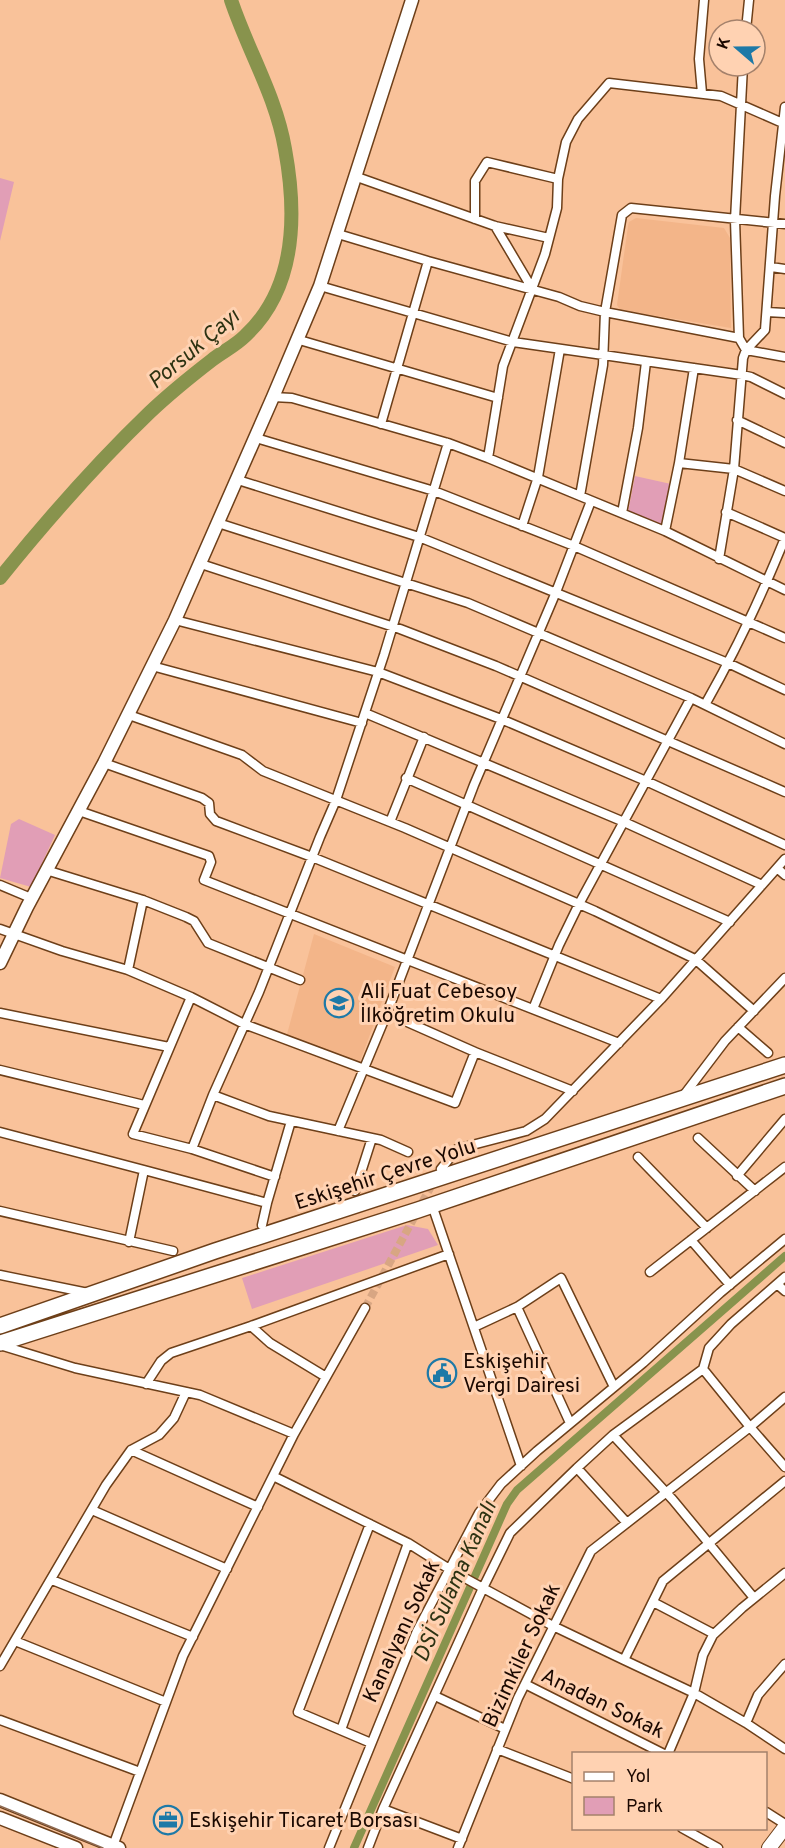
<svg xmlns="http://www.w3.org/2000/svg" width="785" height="1848" font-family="Overpass,sans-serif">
  <rect width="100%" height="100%" fill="#f9c29a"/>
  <path fill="#f3b589" d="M636,218L724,228L730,238L731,328L620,310L617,305L628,226L629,222Z
    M314,934L395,967L359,1064L286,1038Z"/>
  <path fill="#e19eb6" d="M0,178L14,182L0,241Z
    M635,476L671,484L665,528L628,512Z
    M19,819L55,835L31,887L0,878L11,824Z
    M407,1225L428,1229L438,1245L252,1309L242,1278Z"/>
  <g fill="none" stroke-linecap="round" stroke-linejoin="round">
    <path stroke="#88934d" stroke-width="8" d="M354,1848L507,1504L517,1490L785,1256"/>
    <path stroke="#88934d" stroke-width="14" d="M0,578C46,521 96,464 149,413C169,394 190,377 212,360C222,352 235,346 245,336C297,288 297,214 285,149C276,96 248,51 231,0"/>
    <path stroke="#d8a683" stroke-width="8" stroke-dasharray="8 4" stroke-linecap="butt" d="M365,1308L435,1179"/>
    <g stroke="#6d3f19" stroke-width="11">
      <path id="street" d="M746,30L749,0
        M743,66L735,220L739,338L746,350L785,357
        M702,93L699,59L704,0
        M357,177L495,226L549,238
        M475,219V181L487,162L558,179
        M495,226L533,290
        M338,234L428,261
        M771,267L785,269
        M320,286L513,342L742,375L751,377L785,394
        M767,312L785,313
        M739,338L605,312L622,215L631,208L785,224
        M296,339L498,398
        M737,420L785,443
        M381,424L428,261L559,297L580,306L605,312L603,365L580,496L488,458
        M256,438L434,491L574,546L785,638
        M448,443L488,458L503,366L545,254L557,208L558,179L566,142L578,119L609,83L721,96L785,124
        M679,463L734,469L785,491
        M238,480L419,537L728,663L785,690
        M580,496L665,531L785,590
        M726,512L785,538
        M622,513L638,428L646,362
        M218,523L468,603L691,698
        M522,526L538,477L560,349
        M665,531L679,463L694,368
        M719,559L734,469L743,358L746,350L765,330L775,196L785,107
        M201,564L400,629L496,666L785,792
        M175,620L378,672L501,719L646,781L785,845
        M152,666L362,723
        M706,703C736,650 762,595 785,538
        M365,713L624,822L762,885
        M129,715L242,755L263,771L405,828L595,911L695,959L754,1011
        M104,763L202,798L209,803L210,814L216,821L312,857L661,999
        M406,778L730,922
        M79,811L209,856L211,862L204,880L619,1043
        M390,822L424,737
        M777,868L785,875
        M46,870L143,900L186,917L194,921L208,943L300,980
        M0,885L31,898
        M0,929L62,951L128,970L191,997L133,1134L192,1149L275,1177
        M128,970L143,900
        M191,997L244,1024L455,1103L475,1052L573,1091
        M533,1009L559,945L579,904L691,698L785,744
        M0,1013L169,1047
        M387,1013L475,1052
        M738,1027L768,1053
        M0,1070L144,1105
        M213,1095L269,1116L381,1140L408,1152
        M684,1095L725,1041L785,978
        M338,1131L387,1013L474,785L556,592L591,501
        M0,1132L144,1170L129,1242
        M698,1138L755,1191
        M192,1149L213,1095L259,992L320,837L336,800L384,655L448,443L292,398L273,397
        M638,1157L707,1228
        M441,1169L457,1149L526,1131L545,1119L661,999L785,859
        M144,1170L267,1203L262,1225
        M737,1176L785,1119
        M355,1191L372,1138
        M267,1203L291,1121
        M432,1205L521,1466
        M0,1211L173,1251
        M691,1240L730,1285
        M650,1272L785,1167
        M0,1275L88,1293
        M785,1277L731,1324L709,1348L703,1369L750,1427L785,1397
        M777,1284L785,1291
        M517,1307L570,1423
        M251,1326L270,1343L326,1377
        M474,1327L517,1307L561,1278L614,1387
        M0,1345L75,1368L200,1395L294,1434
        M703,1369L613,1435L577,1468L510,1533L483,1588L553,1626L624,1660L663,1581L785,1481
        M146,1384L161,1361L171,1353L251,1326L449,1254
        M613,1435L673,1500L754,1598
        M131,1450L258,1507
        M577,1468L627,1523
        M273,1476L408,1543L454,1572L483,1588L383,1809L368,1848
        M92,1510L227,1569
        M370,1524L298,1712L371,1743
        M52,1580L193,1637
        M653,1602L714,1634
        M15,1641L166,1702
        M624,1660L694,1693L746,1723L785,1749
        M0,1666L106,1485L131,1450L159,1435L174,1418L186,1392
        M525,1684L664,1754
        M435,1696L505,1729
        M0,1720L140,1772
        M746,1723L758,1695L785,1664
        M341,1730L408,1543
        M497,1749L574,1779
        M668,1754L694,1693L703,1655L713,1635L742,1608L785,1573
        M383,1809L462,1839
        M766,1812L785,1824
        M682,1828L718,1848
        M113,1846L183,1656L294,1434L365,1308
        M329,1848L417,1631L479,1513L501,1484L537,1451L643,1363L720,1293L785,1239
        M458,1848L518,1698L591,1551L750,1427L785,1467"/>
    </g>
    <g stroke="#6d3f19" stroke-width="15">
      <path id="secondary" d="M0,963L27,907L104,763L175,620L273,397L320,286L412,0
        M0,1800L119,1848
        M0,1818L76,1848"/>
    </g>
    <g stroke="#6d3f19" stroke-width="16">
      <path id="primary" d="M769,1848L785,1827"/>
    </g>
    <g stroke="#6d3f19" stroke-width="18">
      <path id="highway" d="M0,1326L215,1251L785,1065
        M0,1343L418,1210L785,1086"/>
    </g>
    <use href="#street" stroke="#fff" stroke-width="8"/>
    <use href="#secondary" stroke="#fff" stroke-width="12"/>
    <use href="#primary" stroke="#fff" stroke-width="14"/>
    <use href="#highway" stroke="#fff" stroke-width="15"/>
    <path stroke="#8e6950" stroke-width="1.5" d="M0,1806L103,1848"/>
  </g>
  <defs>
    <g id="school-ring" transform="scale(1.5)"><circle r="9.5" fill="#ffd2b2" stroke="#1d79a7" stroke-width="1.5"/><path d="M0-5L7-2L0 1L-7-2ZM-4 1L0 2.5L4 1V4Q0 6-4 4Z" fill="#1d79a7"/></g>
    <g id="civic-ring" transform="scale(1.5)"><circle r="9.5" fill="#ffd2b2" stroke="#1d79a7" stroke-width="1.5"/><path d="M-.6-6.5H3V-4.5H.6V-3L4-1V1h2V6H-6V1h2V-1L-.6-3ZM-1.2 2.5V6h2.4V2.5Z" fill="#1d79a7"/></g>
    <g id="office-ring" transform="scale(1.5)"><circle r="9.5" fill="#ffd2b2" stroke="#1d79a7" stroke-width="1.5"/><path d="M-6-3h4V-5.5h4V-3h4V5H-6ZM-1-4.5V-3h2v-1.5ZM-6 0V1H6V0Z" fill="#1d79a7"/></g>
  </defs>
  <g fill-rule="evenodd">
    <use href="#school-ring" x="339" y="1003"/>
    <use href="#civic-ring" x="442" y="1373"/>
    <use href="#office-ring" x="168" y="1820"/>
  </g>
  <g text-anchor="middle" stroke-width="6" stroke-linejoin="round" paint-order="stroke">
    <g font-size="21" fill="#1b0800" stroke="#ffd2b2" text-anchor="start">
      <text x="360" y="998">Ali Fuat Cebesoy<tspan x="360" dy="24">İlköğretim Okulu</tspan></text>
      <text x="463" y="1368">Eskişehir<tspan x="463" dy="24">Vergi Dairesi</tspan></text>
      <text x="189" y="1827">Eskişehir Ticaret Borsası</text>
    </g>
    <g font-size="21" fill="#1b0800" stroke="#ffd2b2">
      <text transform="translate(385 1174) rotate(-18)" y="7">Eskişehir Çevre Yolu</text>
      <text transform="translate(401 1631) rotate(-65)" y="7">Kanalyanı Sokak</text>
      <text transform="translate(521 1655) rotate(-65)" y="7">Bizimkiler Sokak</text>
      <text transform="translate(603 1703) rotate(26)" y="7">Anadan Sokak</text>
    </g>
    <g font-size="22" font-style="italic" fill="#2d3212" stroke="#ffd2b2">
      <text transform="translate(193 348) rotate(-40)" y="8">Porsuk Çayı</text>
      <text transform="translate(454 1581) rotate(-66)" y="8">DSİ Sulama Kanalı</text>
    </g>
  </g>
  <rect x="572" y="1752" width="195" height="78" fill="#ffd2b2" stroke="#a4816b" stroke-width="1.5"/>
  <rect x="584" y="1772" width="30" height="9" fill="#ffffff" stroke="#a4816b" stroke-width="1.5"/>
  <text x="626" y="1782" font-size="18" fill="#1b0800">Yol</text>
  <rect x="584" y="1797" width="30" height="18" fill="#e19eb6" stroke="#a4816b" stroke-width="1.5"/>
  <text x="626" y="1812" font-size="18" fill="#1b0800">Park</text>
  <g transform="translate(737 48) rotate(290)"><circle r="28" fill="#ffd2b2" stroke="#a4816b" stroke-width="1.5"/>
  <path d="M0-4.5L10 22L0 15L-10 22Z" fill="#1d79a7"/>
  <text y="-9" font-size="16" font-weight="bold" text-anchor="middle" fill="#1b0800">K</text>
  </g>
</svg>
